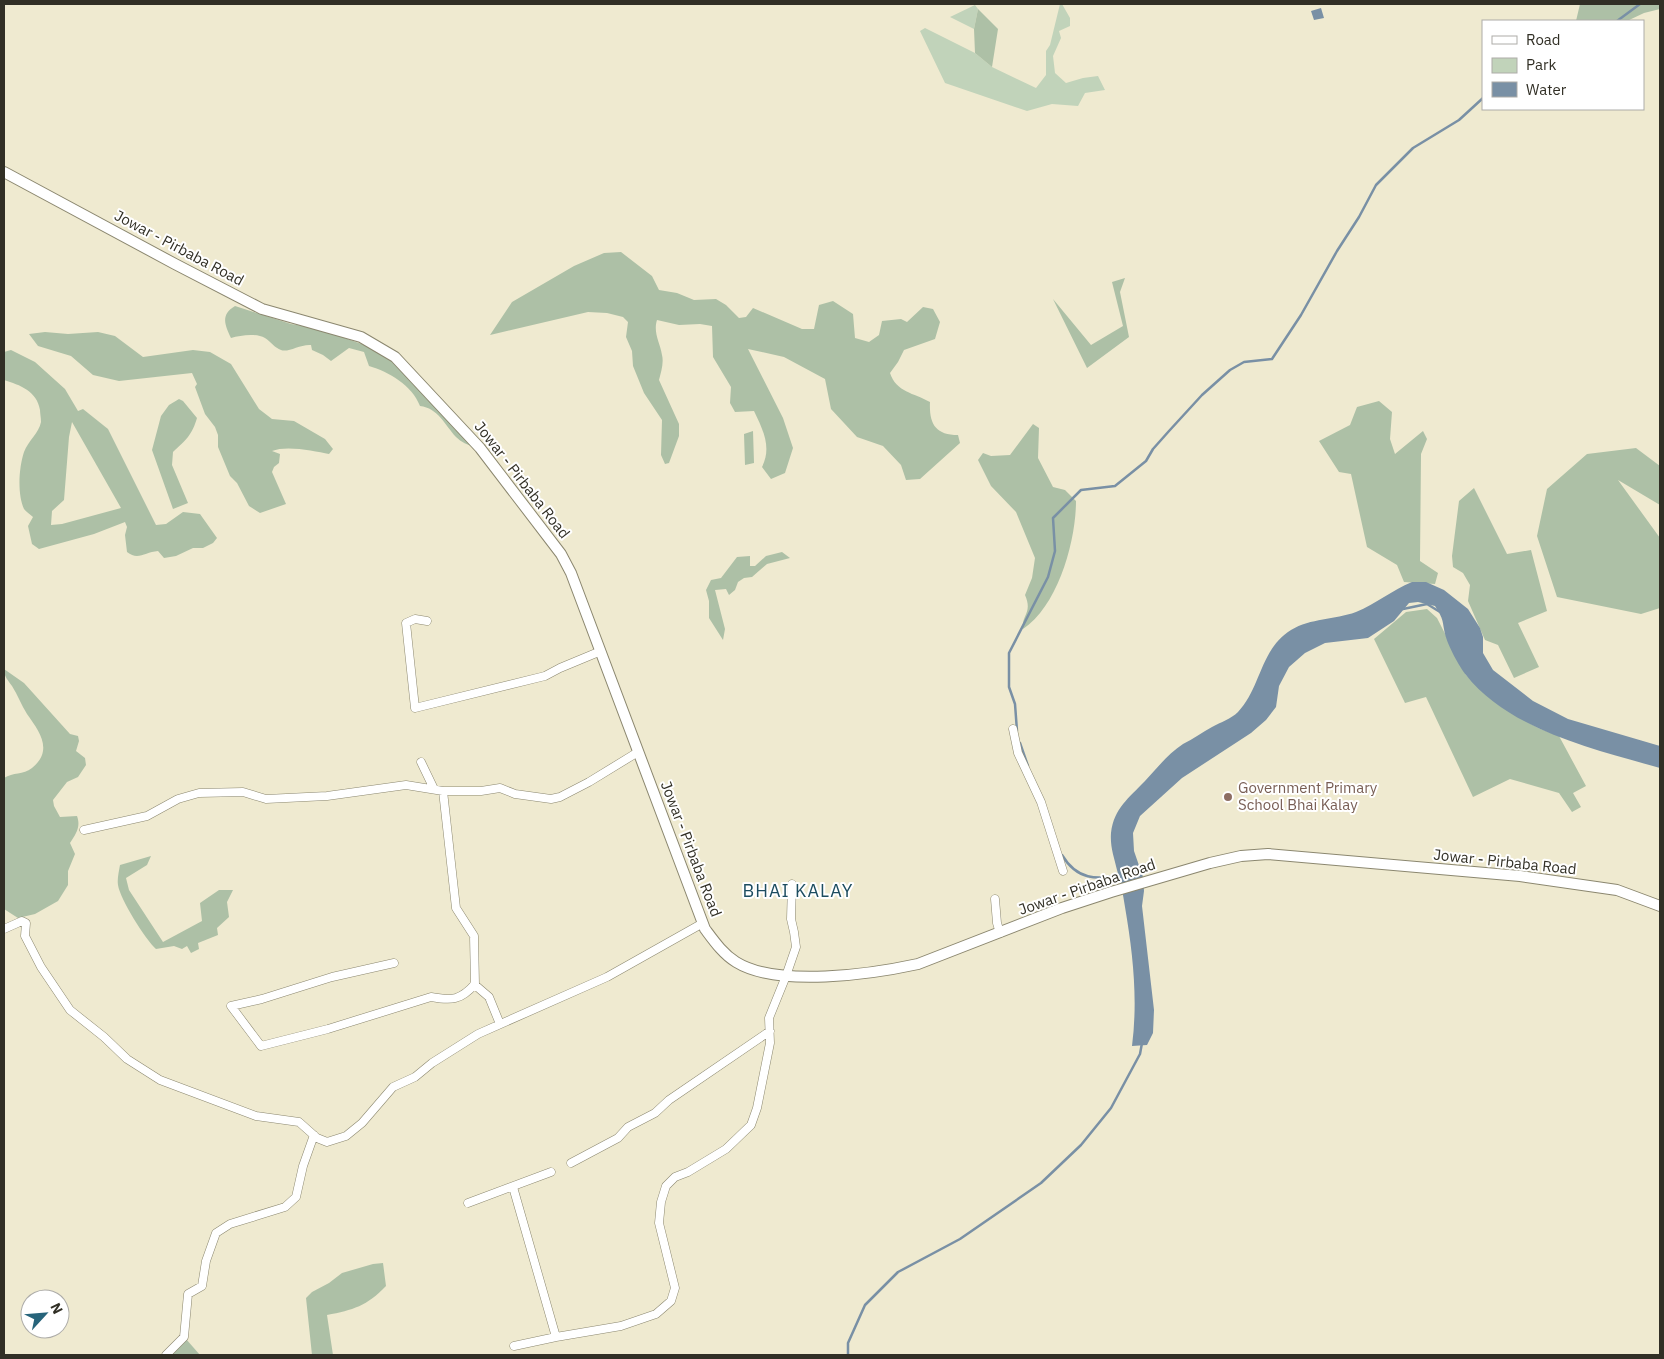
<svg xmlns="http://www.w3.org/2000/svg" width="1664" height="1359" font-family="'IBM Plex Sans',sans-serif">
  <rect width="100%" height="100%" fill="#efead0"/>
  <path fill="#c1d3ba" d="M1060,4H1062L1070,18V26L1059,31L1061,38L1053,56L1055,73L1066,83L1083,78L1098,76L1105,90L1085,93L1078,106L1052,104L1027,111L945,83L920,31L925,28L975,53L992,67L1036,88L1046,75V51L1050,45Z
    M975,5L978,9L974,29L950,17Z"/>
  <path fill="#adc0a6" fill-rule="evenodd" d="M1580,4H1660V9L1644,13L1627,21H1576Z
    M978,9L998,29L992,67L975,53L974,29Z
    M621,252L652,276L659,290L677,293L694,300L716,299L726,305L739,318L746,317L753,308L802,329H814L819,305L833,301L853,314L855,338L869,342L879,335L882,321L901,319L907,322L923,307L933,309L940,322L935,339L904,350L898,362L890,373C896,392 914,393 930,402C929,423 935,435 958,435L960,443L920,479L906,480L901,465L883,446L857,437L831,409L825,379L784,357L748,349L783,418L793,448L785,473L771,479L762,467C772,447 763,430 754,411L735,412L730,403L731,387L713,357L712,326L700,324L679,325L657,320C653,333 660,342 662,355C664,363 661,372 659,380L679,424V436L669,463L665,464L661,455L662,420L644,393L633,366L632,351L626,337L628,322L623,317L607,313L588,312L490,335L512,302L574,266L604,253Z
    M1125,278L1120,292L1129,337L1087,368L1053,299L1091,345L1123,326L1112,282Z
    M235,306L291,324L320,329L367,346L386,357L404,370L474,447C468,445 461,442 456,437C445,425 438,408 420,406C412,385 389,372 369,366L364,352L349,348L331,361L323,355L312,350L311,345C300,344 288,353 281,350C275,348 271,342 265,338C256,333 241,335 231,338C225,325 220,315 235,306Z
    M45,332L68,334L98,332L115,336L143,357L193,350L210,352L231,364L259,409L272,419L294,421L325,439L333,449L329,454C315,451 286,445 272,451L280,454L279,463L274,467L272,472L286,504L260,513L249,506L237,483L230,476L218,447V435L215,427L205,414L195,387L197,384L192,373L119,381L93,375L71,356L38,346L29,334Z
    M11,350L35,362L65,389L78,411L83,409L108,429L156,525L166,524L183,512L200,514L217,538L213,543L203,548H193L176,556L164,558L158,551C145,552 138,561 127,552L125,535L127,527L125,522L94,534L39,549L32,544L28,526L33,517C30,514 26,512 24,509C17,494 19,467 24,452C28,441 39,433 41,422C41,418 40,413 40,410C37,391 20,385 4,380V352ZM72,422L121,508L62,524L51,525L52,511L64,500L69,437Z
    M179,399L183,401L197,418C192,435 186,440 173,452L172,465L188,503L173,509L152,450L161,416L169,405Z
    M1379,401L1392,412L1390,439L1395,454L1423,431L1427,439L1421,454L1420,561L1438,573L1435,584L1404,582L1397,565L1367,547L1351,474L1339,472L1319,441L1350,425L1357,407Z
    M1033,424L1039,428L1038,458L1053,487L1065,490L1076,501C1076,541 1058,606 1023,629C1021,615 1033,613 1025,595L1032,578L1035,558L1016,512L991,486L978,460L983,453L991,456L1010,455Z
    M753,431L754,463L745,465L744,434Z
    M1636,448L1660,466V505L1618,480L1660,538V608L1641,614L1557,597L1537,536L1547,489L1587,454Z
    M1474,488L1507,554L1531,550L1547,611L1518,623L1539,667L1514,678L1498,645L1485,640L1468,601L1470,585L1463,573L1453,567L1452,556L1459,501Z
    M782,552L790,558L767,564L752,577L744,578L738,582L735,590L729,595L726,589L715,590L725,629L723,640L709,618V601L706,590L711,580L721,578L737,557L750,556V566H755L766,556Z
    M1427,609L1437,618L1466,675L1500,706L1538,728L1559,736L1586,786L1573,793L1581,807L1572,812L1559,793L1510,779L1473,797L1426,697L1405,703L1374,639L1406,612Z
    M4,669L24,683L70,734L78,736L79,741L76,751L85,758L86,765L78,777L67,782L53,800L54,806L60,817L77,816C81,827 76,834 70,843L75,854L68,871V885L58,901L35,914L18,918L4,909V778C13,772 23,775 32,768C54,750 39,731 27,714C21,705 18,695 12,686C8,680 4,677 4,669Z
    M151,856L147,865L126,878L129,890L163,942L202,921L200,903L219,890H233L227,902L229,917L217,928L218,935L198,943L199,949L191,953L187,946L182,949L174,946L156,949C145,939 120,899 118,885C117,879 119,871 120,865Z
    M383,1263L386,1286C367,1306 353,1310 327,1315L333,1355H312L306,1298L312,1292L329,1283L342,1273L373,1264Z
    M186,1339L200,1355H171Z"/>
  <path fill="#7990a5" d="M1321,8L1324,18L1314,20L1311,11Z
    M1412,582H1426L1444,590L1468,609L1480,628L1483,637V653L1493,670L1533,701L1568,719L1660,746V768C1596,750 1509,730 1466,675C1459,666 1448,646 1445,634C1442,620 1444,620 1435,606L1418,602L1409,603L1394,621L1368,638L1325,643L1305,653L1289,667L1279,686L1276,707L1266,720L1251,733L1182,778L1140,816L1133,833L1134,851L1143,877L1144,891L1142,906L1154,1010L1153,1033L1147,1045L1132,1046C1138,999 1133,954 1125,907C1123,895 1121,882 1117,870C1114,857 1110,847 1111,833C1114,808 1129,798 1145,781C1157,768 1168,754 1183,744C1193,739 1203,732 1212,727C1221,722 1231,719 1238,712C1261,688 1260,649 1291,630C1311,618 1334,620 1356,612C1376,604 1392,590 1412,582Z"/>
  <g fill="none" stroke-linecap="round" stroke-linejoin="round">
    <path stroke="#7990a5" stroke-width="2.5" d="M1617,21L1640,4
      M1403,609L1427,604L1440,612
      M1017,731L1015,704L1009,687V653L1048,577L1055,551L1053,518L1081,490L1115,486L1146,461L1153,449L1169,431L1202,395L1230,370L1244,362L1272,359L1301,315L1337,251L1359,217L1376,185L1413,148L1459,120L1483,98
      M1020,743L1028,766
      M1062,855C1077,880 1096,880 1122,875
      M848,1355V1343L865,1305L898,1272L960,1239L1041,1183L1081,1145L1111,1108L1140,1054L1142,1043"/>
    <g stroke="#8b876f" stroke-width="9">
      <path id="street" d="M427,621L415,619L406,623L415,708L545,676L560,668L601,651
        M1013,729L1018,753L1041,802L1063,871
        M421,762L434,789
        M84,830L147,816L178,799L199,793L243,792L266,799L327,796L406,785L443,791
        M995,899L997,923L1000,933
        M4,929L22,921L26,923L25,936L41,967L70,1010L104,1037L127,1059L160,1080L256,1116L299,1122L317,1138L327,1142L346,1136L362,1123L393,1087L415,1077L432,1063L478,1034L607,977L703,923
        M394,963L332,977L262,999L231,1006L261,1046L328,1029L431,997C452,1001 461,1000 475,984
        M500,1024L489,997L475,985L474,936L456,908L443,791H481L500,788L515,794L551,799L560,797L589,782L638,752
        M571,1163L618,1138L628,1127L655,1113L669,1100L770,1031
        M513,1187L556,1337
        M468,1203L551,1172
        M514,1346L556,1337L621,1326L656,1314L671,1301L675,1288L659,1223L661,1202L666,1186L675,1177L688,1172L726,1149L751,1125L757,1108L770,1043L769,1018L786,976L796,947L794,932L791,919L792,884
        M166,1355L184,1337L188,1294L202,1286L206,1261L216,1233L230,1224L285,1207L296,1197L303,1166L314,1135"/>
    </g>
    <g stroke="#8b876f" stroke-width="12">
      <path id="secondary" d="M4,172L175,264L262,309L361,337L395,357L480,448L561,554L571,573L705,929C714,941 723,954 736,962C778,988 872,974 918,964L1062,908L1111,892L1210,863L1241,856L1268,854L1520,876L1617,890L1660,906"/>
    </g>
    <use href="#street" stroke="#fff" stroke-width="8"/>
    <use href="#secondary" stroke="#fff" stroke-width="10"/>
  </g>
  <circle fill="#8d6e63" stroke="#fff" stroke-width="2" cx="1228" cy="797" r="5"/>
  <g text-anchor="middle" stroke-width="4" stroke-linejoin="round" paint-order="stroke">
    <g font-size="15" fill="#312f25" stroke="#fff">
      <text transform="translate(179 248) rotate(28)" y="5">Jowar - Pirbaba Road</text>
      <text transform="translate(522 480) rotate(52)" y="5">Jowar - Pirbaba Road</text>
      <text transform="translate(691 849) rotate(69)" y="5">Jowar - Pirbaba Road</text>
      <text transform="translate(1505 862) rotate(6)" y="5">Jowar - Pirbaba Road</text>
      <text transform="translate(1087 887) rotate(-19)" y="5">Jowar - Pirbaba Road</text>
    </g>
    <g font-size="15" fill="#785e54" stroke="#fff" text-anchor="start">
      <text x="1238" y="793">Government Primary<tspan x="1238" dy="17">School Bhai Kalay</tspan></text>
    </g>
    <g font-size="18" letter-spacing="1" fill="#1d4d60" stroke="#fff">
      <text x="798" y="897">BHAI KALAY</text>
    </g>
  </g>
  <rect width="1664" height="1359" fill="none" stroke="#312f25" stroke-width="10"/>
  <rect x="1482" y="20" width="162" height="90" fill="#ffffff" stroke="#adaca8"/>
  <rect x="1492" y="36" width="25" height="8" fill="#ffffff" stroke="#adaca8"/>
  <text x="1526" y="45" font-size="15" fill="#312f25">Road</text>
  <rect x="1492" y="58" width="25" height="15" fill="#c1d3ba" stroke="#adaca8"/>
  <text x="1526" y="70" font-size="15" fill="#312f25">Park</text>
  <rect x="1492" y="82" width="25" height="15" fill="#7990a5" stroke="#adaca8"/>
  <text x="1526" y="95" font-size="15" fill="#312f25">Water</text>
  <g transform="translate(45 1314) rotate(64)"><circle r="24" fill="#ffffff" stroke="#adaca8"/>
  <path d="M0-4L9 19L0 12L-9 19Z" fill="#27647b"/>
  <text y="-8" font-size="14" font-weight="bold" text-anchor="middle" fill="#312f25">N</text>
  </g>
</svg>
